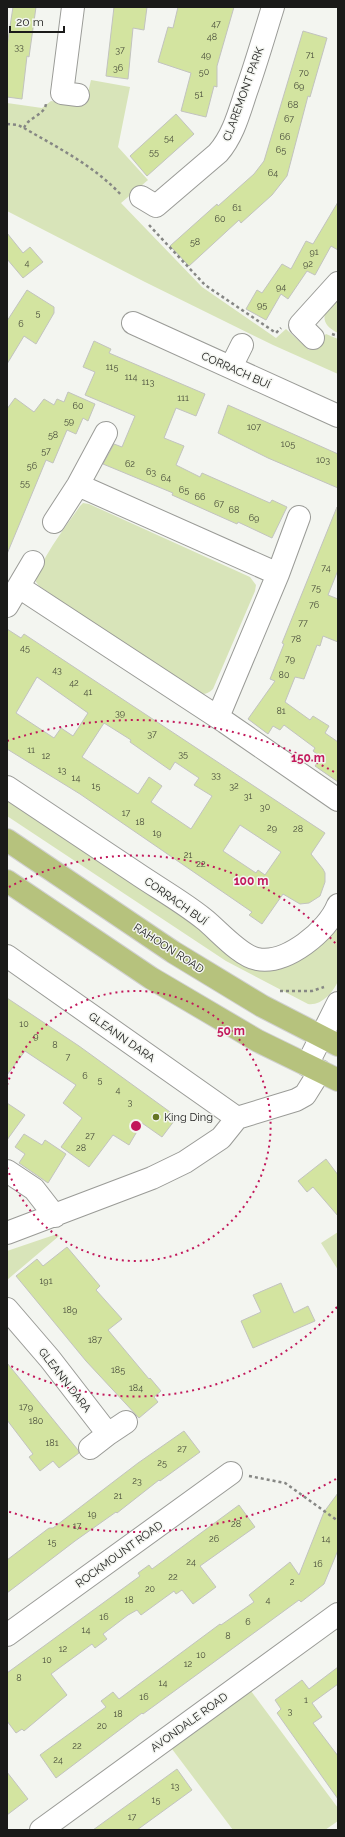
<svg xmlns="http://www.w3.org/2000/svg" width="345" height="1837" font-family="Raleway,sans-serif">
  <rect width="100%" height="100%" fill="#f3f5f0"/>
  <path fill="#d8e4b9" d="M91,80L130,87L118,147L148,180L121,203L202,287L276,338L286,329L309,350L326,334L338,339V374L273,345L145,282L7,211V103L42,108L51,101L85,105Z
    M338,292V333C314,321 327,308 338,292Z
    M83,503L89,504L250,577L256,585L255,591L213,689C208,694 203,695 197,693L39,586L36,582C36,565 69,522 80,506Z
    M7,797L176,910L250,966L338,921C338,932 340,974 338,981C333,993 321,1006 308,1004L226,961L7,816Z
    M338,1232V1270L321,1243Z
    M57,1234L59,1236L7,1280V1251Z
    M251,1691L338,1808V1821L325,1830H233L172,1749Z"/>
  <path fill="#d3e4a0" stroke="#c2c3bf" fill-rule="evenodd" d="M13,7H36L29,57L27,56L22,99L7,97V46Z
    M114,7H147L144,30L133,28L128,79L106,76Z
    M178,7H234L217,66V87L214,86L206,117L181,111L191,73L158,62L168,27L173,28Z
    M303,31L327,38L310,97L308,96L287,176L272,195L241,223L239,220L189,266L170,246L217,204L218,206L254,174L264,161Z
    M176,114L194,134L147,176L130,156Z
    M338,202V250L331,246L315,275L307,271L288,299L281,294L266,320L246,309L257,290L262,293L282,264L291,269L306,241L313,244Z
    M7,233L23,253L30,247L43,262L23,278L7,259Z
    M27,290L54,307V313L36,344L24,336L7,364V321Z
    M94,341L111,349L109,353L205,394L196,416L176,408L164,438L184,446L176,465L200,477L202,473L270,503L272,500L287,507L272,538L238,522L237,524L172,495L173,493L103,464L114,444L122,447L135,416L85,395L95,372L83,367Z
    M68,392L95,404L88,421L83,418L76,434L67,430L53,463L46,460L7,554V409L15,398L34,412L44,399L54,405L57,399L64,402Z
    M228,405L338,454V488L268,458L218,433Z
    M337,507L338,570L328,595L338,599V642L323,636L320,646L317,645L304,679L295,677L285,702L310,720L313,716L329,726L325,733L338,742V782L315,766L321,757L313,751L315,748L284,725L280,730L273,726L268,734L248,719L275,681L270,679L284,644L282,643Z
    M7,629L21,638L24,634L325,833L311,854L323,869L325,873V882L320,896L309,903L300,904L283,894L262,924L249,915L252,912L80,794L7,749ZM37,677L88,713L73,736L61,728L54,738L16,713ZM104,723L131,740L130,742L170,770L175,762L199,778L194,785L212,796L191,829L151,802L162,786L149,777L138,794L82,757ZM240,825L281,852L265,875L258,870L256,873L223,851Z
    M7,998L79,1046L177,1117L162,1137L142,1123L129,1145L113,1135L89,1167L61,1147L82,1118L63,1103L76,1085L25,1051L7,1075Z
    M7,1103L25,1115L7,1140Z
    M24,1134L42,1145L45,1140L66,1154L48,1183L19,1163L25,1154L15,1147Z
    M326,1159L338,1175V1216L313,1187L307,1192L298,1181Z
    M67,1247L100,1286L96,1290L122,1319L108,1330L149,1379L150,1378L161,1391L154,1397L158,1402L139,1418L86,1361L16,1276L37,1259L43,1266Z
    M281,1283L294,1313L308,1306L315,1321L253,1348L241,1321L261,1312L253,1295Z
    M7,1363L78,1450L79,1453L59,1468L53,1461L40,1471L29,1457L33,1454L7,1420Z
    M184,1431L200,1452L160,1481L159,1480L117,1513L116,1512L75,1541L7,1593V1560L49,1528H53L138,1463Z
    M338,1493V1550L324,1584L301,1602L299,1600L143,1714L142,1713L56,1778L40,1755L106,1707L101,1701L113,1692L119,1699L220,1624L221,1625L254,1602L249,1595L290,1562L299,1575L324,1512Z
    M239,1505L255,1527L200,1566L216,1587L193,1604L182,1590L176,1594L174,1591L141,1615L137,1610L128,1615L103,1634L107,1639L95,1648L92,1644L51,1674L67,1695L24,1731L22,1729L16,1733L7,1721V1673L140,1576L138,1573L149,1565L152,1569Z
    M338,1667V1684L312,1703L322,1717L313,1723L338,1756V1799L277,1713L281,1709L275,1700L302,1680L309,1689Z
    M177,1769L192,1790L137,1830H93Z
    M7,1772L28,1799L7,1815Z"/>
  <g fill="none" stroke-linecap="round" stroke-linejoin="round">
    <g stroke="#9a9b97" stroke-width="24">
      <path id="minor" d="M73,7L62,93L78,95
        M141,197L156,206L218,153C233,136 239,113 246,92C256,64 264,36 273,7
        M133,323L338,416
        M313,338L300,325L338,283
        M231,367L242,345
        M78,485L278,574
        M54,522L78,485L106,433
        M19,587L225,722L338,800
        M7,606L33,562
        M218,717L278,574L299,517
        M7,787C50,816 93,844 136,873C158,888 183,902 204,919C218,930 240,956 257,959C286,965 328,931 338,905
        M7,956L237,1118
        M307,1065L338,1003
        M7,1171L34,1189L55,1216
        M7,1233L152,1178L185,1162L221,1138L237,1118L296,1100L305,1095L320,1071
        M7,1309L50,1359L108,1434L90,1448
        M108,1434L126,1422
        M7,1635L231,1473
        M41,1830L338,1614"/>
    </g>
    <g stroke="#d1d1d1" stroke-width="24">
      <path id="major" d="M7,840L173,952L262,1006L338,1045
        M7,881L151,978L258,1041L338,1080"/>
    </g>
    <path stroke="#868784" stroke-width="2.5" stroke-dasharray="3 3" stroke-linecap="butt" d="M7,124L18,125L24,128C28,117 44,116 46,104
      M24,128C58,148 95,166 122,196
      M149,225L205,285L276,333L281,328
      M332,334L338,336
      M280,991H312L324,987
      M249,1476L285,1483L338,1521"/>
    <use href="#minor" stroke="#fff" stroke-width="22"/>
    <use href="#major" stroke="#b6c27d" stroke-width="22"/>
  </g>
  <g fill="none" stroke="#c2185b" stroke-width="2" stroke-dasharray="2 4">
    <path d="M7 1085A135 135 0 1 1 7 1167"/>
    <path d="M337 1307A271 271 0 0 1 9 1365M9 887A271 271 0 0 1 337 945"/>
    <path d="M336 1479A406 406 0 0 1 7 1511M7 741A406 406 0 0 1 336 773"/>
  </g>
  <circle fill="#657523" stroke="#f3f5f0" stroke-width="1.5" cx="156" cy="1117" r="4"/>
  <g text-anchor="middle" stroke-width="3" stroke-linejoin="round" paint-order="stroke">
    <g font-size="9" fill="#484c3b">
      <text x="216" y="27">47</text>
      <text x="212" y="40">48</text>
      <text x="19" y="50">33</text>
      <text x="120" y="53">37</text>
      <text x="206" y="58">49</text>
      <text x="310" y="58">71</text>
      <text x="118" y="71">36</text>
      <text x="204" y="75">50</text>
      <text x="304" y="76">70</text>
      <text x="299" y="89">69</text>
      <text x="199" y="97">51</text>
      <text x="293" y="108">68</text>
      <text x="289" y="122">67</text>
      <text x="285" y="140">66</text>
      <text x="169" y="141">54</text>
      <text x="281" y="153">65</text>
      <text x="154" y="155">55</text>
      <text x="273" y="176">64</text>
      <text x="237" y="211">61</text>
      <text x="220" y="222">60</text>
      <text x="195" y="245">58</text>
      <text x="314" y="255">91</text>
      <text x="27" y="266">4</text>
      <text x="308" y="267">92</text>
      <text x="281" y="290">94</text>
      <text x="262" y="308">95</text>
      <text x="38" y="316">5</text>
      <text x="21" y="327">6</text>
      <text x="112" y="370">115</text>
      <text x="131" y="380">114</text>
      <text x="148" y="385">113</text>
      <text x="183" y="401">111</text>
      <text x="78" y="409">60</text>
      <text x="69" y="424">59</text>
      <text x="254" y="430">107</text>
      <text x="53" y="438">58</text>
      <text x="288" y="447">105</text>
      <text x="46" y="454">57</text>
      <text x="323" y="463">103</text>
      <text x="130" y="467">62</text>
      <text x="32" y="469">56</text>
      <text x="151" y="475">63</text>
      <text x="166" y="481">64</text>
      <text x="25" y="486">55</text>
      <text x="184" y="493">65</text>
      <text x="200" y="500">66</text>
      <text x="219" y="507">67</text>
      <text x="234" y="513">68</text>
      <text x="254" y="521">69</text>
      <text x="326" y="571">74</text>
      <text x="316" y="591">75</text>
      <text x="314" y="608">76</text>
      <text x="303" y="626">77</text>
      <text x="296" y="642">78</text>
      <text x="25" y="651">45</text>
      <text x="290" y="662">79</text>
      <text x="57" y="673">43</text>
      <text x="284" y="678">80</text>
      <text x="74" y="686">42</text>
      <text x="88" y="695">41</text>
      <text x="281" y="714">81</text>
      <text x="120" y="716">39</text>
      <text x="152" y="737">37</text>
      <text x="31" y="753">11</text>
      <text x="183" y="757">35</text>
      <text x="46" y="759">12</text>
      <text x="62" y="773">13</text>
      <text x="216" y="778">33</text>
      <text x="76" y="781">14</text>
      <text x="96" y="789">15</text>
      <text x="234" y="789">32</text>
      <text x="248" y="799">31</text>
      <text x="265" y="810">30</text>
      <text x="126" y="816">17</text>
      <text x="140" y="825">18</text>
      <text x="272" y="831">29</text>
      <text x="298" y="832">28</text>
      <text x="157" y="836">19</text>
      <text x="188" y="858">21</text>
      <text x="201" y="867">22</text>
      <text x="24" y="1027">10</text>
      <text x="36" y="1039">9</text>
      <text x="55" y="1048">8</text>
      <text x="68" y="1060">7</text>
      <text x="85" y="1079">6</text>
      <text x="100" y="1083">5</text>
      <text x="118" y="1093">4</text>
      <text x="130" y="1105">3</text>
      <text x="90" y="1139">27</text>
      <text x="81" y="1151">28</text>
      <text x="46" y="1284">191</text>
      <text x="70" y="1313">189</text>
      <text x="95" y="1343">187</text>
      <text x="118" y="1373">185</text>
      <text x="136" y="1391">184</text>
      <text x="26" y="1410">179</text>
      <text x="36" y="1424">180</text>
      <text x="52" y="1446">181</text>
      <text x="182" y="1452">27</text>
      <text x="162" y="1466">25</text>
      <text x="137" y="1484">23</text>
      <text x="118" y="1499">21</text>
      <text x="92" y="1517">19</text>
      <text x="236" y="1527">28</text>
      <text x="77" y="1529">17</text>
      <text x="214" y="1542">26</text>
      <text x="326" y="1542">14</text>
      <text x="52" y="1545">15</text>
      <text x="191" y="1565">24</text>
      <text x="318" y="1567">16</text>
      <text x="173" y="1580">22</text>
      <text x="292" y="1585">2</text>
      <text x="150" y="1592">20</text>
      <text x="129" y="1603">18</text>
      <text x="268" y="1603">4</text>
      <text x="104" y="1620">16</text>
      <text x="248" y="1625">6</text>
      <text x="86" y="1633">14</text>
      <text x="228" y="1639">8</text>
      <text x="63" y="1652">12</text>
      <text x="201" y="1658">10</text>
      <text x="47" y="1663">10</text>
      <text x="188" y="1667">12</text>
      <text x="19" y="1681">8</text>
      <text x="163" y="1686">14</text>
      <text x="144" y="1700">16</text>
      <text x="306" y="1703">1</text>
      <text x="290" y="1714">3</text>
      <text x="118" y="1717">18</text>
      <text x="102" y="1729">20</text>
      <text x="77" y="1749">22</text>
      <text x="58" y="1763">24</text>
      <text x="175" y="1789">13</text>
      <text x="156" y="1803">15</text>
      <text x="132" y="1820">17</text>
    </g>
    <g font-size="11" fill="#1a1a19" stroke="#f3f5f0">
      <text transform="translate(243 94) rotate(-70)" y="4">CLAREMONT PARK</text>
      <text transform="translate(236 370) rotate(24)" y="4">CORRACH BUÍ</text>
      <text transform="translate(176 901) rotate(35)" y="4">CORRACH BUÍ</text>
      <text transform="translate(169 948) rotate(33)" y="4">RAHOON ROAD</text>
      <text transform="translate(122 1037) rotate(35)" y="4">GLEANN DARA</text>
      <text transform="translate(65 1380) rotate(52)" y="4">GLEANN DARA</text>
      <text transform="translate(119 1554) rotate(-36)" y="4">ROCKMOUNT ROAD</text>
      <text transform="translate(189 1722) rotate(-36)" y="4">AVONDALE ROAD</text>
    </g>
    <g font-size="11" fill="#1a1a19" stroke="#f3f5f0" text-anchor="start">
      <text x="164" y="1121">King Ding</text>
    </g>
  </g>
  <circle cx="136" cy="1126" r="6" fill="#c2185b" stroke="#f3f5f0" stroke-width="2"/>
  <g font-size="12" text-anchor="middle" font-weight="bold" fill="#c2185b" stroke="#f3f5f0" stroke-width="3" stroke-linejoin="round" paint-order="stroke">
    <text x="308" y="762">150 m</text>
    <text x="251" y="885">100 m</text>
    <text x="231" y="1035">50 m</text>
  </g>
  <rect width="345" height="1837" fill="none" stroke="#1a1a19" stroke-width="16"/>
  <path d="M10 26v6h54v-6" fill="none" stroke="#1a1a19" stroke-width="2"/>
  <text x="16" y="26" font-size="12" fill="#1a1a19" stroke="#f3f5f0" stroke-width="3" paint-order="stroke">20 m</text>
</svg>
